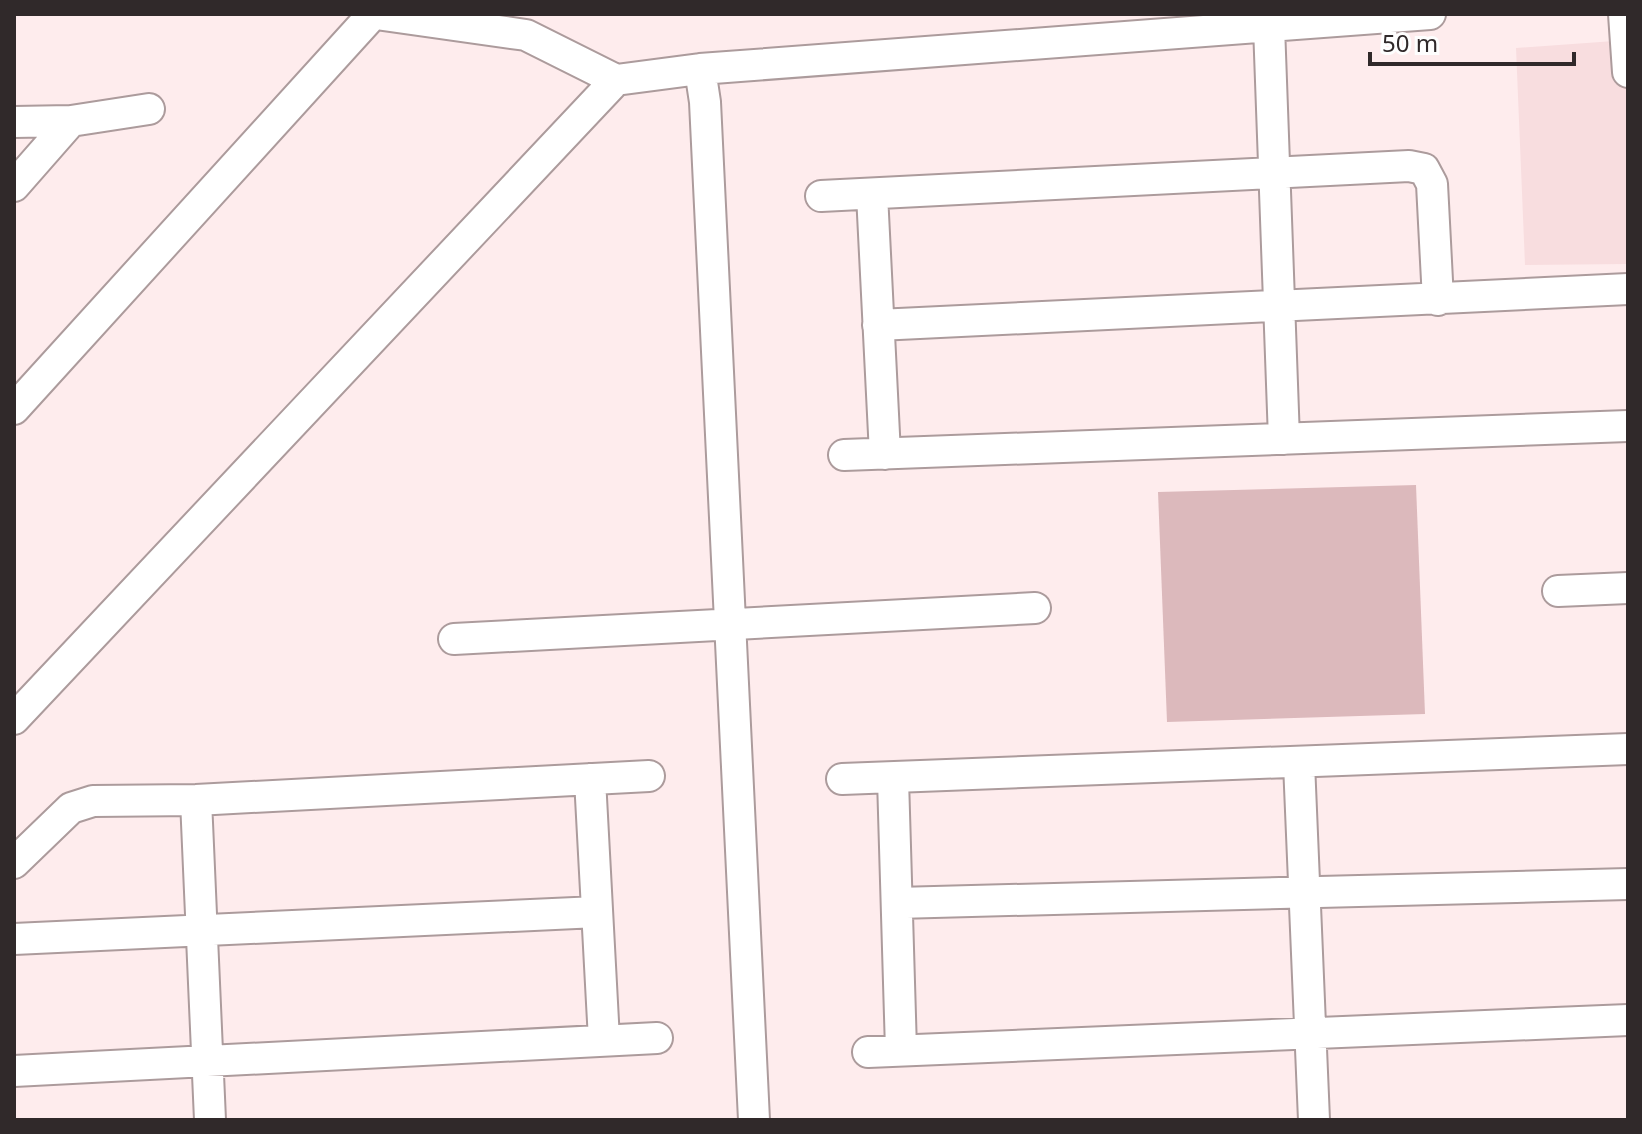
<svg xmlns="http://www.w3.org/2000/svg" width="1642" height="1134" font-family="'Noto Sans',sans-serif">
  <rect width="100%" height="100%" fill="#feeced"/>
  <path fill="#f8dddf" d="M1628,40V264L1525,265L1516,48Z"/>
  <path fill="#dcb9bc" d="M1416,485L1425,714L1167,722L1158,492Z"/>
  <g fill="none" stroke-linecap="round" stroke-linejoin="round">
    <g stroke="#ac9b9c" stroke-width="34">
      <path id="minor" d="M376,14L526,35L616,80L700,69L1430,14
        M1624,14L1628,72
        M1269,26L1284,439
        M700,69L705,102L754,1120
        M71,121L149,109
        M14,122L71,121L14,186
        M872,194L885,454
        M821,196L1409,166L1424,169L1432,184L1438,300
        M878,325L1628,289
        M14,409L373,14
        M844,455L1628,426
        M1558,591L1628,588
        M454,639L1035,608
        M14,719L616,80
        M1299,763L1314,1120
        M590,779L604,1040
        M842,779L1628,749
        M893,779L901,1050
        M196,800L210,1120
        M14,863L71,808L93,801L196,800L649,776
        M897,903L1628,884
        M14,939L597,912
        M868,1052L1628,1020
        M14,1071L657,1038"/>
    </g>
    <use href="#minor" stroke="#fff" stroke-width="30"/>
  </g>
  <rect width="1642" height="1134" fill="none" stroke="#30292a" stroke-width="32"/>
  <path d="M1370 52v12h204v-12" fill="none" stroke="#30292a" stroke-width="4"/>
  <text x="1382" y="52" font-size="24" fill="#30292a" stroke="#fefefe" stroke-width="6" paint-order="stroke">50 m</text>
</svg>
